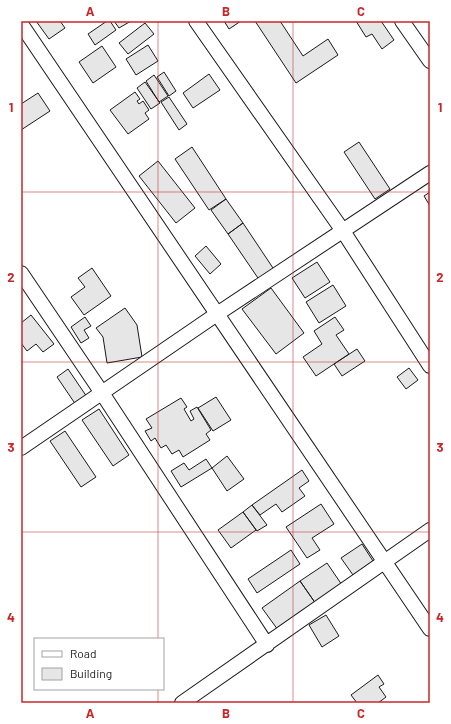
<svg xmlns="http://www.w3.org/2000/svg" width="451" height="724" font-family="Barlow,sans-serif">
  <rect width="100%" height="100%" fill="#fff"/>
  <path fill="#e6e6e6" stroke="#1a1a1a" d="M36,21H60L65,28L49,39Z
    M107,21H110L116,30L95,45L88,34Z
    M114,21H131L119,28Z
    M224,21H241L229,29Z
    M255,21H280L303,56L328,39L338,55L296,83Z
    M356,21H381L394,40L382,49L372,34L366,37Z
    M145,23L154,34L128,54L119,43Z
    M148,45L158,61L136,75L126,59Z
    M102,46L116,67L93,83L79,62Z
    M164,72L176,91L169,96L157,77Z
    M209,74L220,90L193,108L183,93Z
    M154,75L168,96L159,102L146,81Z
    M145,82L160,103L151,109L137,88Z
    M135,92L140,99L137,101L139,104L143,101L149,110L145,113L149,119L128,134L110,110Z
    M38,93L50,111L21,130V104Z
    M169,97L187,124L179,130L161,102Z
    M359,142L390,189L375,199L344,152Z
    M192,147L226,199L209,210L175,159Z
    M158,161L195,208L176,223L139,176Z
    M430,192V206L424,196Z
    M226,199L243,223L228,234L211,210Z
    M243,223L275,271L260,281L228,234Z
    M206,246L221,264L210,274L195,256Z
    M317,262L330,282L305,298L292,278Z
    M92,268L111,296L84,315L71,297L85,287L78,278Z
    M333,285L346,306L319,323L306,302Z
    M271,288L304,333L276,354L242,309Z
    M125,308L137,325L142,357L107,363L103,337L96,328Z
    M31,315L54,344L43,352L36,344L27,351L21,343V323Z
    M85,317L91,326L84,330L89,338L81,343L71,327Z
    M335,317L344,330L336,335L349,354L316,376L303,357L322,344L314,331Z
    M357,349L365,361L342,376L334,364Z
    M409,368L418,380L406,389L397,377Z
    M68,369L87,397L76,405L57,377Z
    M216,397L231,420L213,431L198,408Z
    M181,398L187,407L184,409L191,421L194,419L190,411L197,407L211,430L206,434L210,440L183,457L179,450L172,454L166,445L161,448L155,438L151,441L145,431L152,428L146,419Z
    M99,409L129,455L113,466L82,420Z
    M65,431L96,477L81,487L50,441Z
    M227,456L244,479L227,491L212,468Z
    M206,459L212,468L181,487L171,471L184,463L189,470Z
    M302,470L309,481L299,488L305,496L282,512L276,504L260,515L252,505Z
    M321,504L334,524L312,538L320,550L307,558L286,527Z
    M252,505L267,525L257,531L243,512Z
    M243,512L256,530L231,548L218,530Z
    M362,544L373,561L353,575L341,558Z
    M291,550L300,564L257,593L248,579Z
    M327,563L342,585L316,604L300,581Z
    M300,581L316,604L278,630L262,608Z
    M326,615L339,636L322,647L309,625Z
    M378,675L384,684L379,687L386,697L378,703H357L351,695Z"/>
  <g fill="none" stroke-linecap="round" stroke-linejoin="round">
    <g stroke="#1a1a1a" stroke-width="16">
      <path id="minor" d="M196,21L343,231L430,366
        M402,21L430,61
        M21,24L430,629
        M21,273L102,393L267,645
        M21,448L217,314L430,173
        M182,703L430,530"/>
    </g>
    <use href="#minor" stroke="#fff" stroke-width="14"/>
  </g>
  <path fill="none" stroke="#c62828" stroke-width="1" stroke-opacity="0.55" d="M158,21V639M293,21V703M21,192H430M21,362H430M21,532H430M158,689V703"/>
  <rect width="451" height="724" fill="none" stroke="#ffffff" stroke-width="44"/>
  <rect x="34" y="638" width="130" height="52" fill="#ffffff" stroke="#a3a3a3"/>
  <rect x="42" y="651" width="20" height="6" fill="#ffffff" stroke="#a3a3a3"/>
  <text x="70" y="658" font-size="12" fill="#1a1a1a">Road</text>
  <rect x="42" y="668" width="20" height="12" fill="#e6e6e6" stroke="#a3a3a3"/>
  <text x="70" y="678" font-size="12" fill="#1a1a1a">Building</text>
  <rect x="22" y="22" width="407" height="680" fill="none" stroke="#c62828" stroke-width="1.5"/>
  <g font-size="13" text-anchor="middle" font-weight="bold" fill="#c62828">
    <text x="90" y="16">A</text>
    <text x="226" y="16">B</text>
    <text x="361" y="16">C</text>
    <text x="11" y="112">1</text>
    <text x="440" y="112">1</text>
    <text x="11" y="282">2</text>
    <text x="440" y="282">2</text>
    <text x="11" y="452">3</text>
    <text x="440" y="452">3</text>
    <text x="11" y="622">4</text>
    <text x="440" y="622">4</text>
    <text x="90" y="718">A</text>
    <text x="226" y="718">B</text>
    <text x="361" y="718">C</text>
  </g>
</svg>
